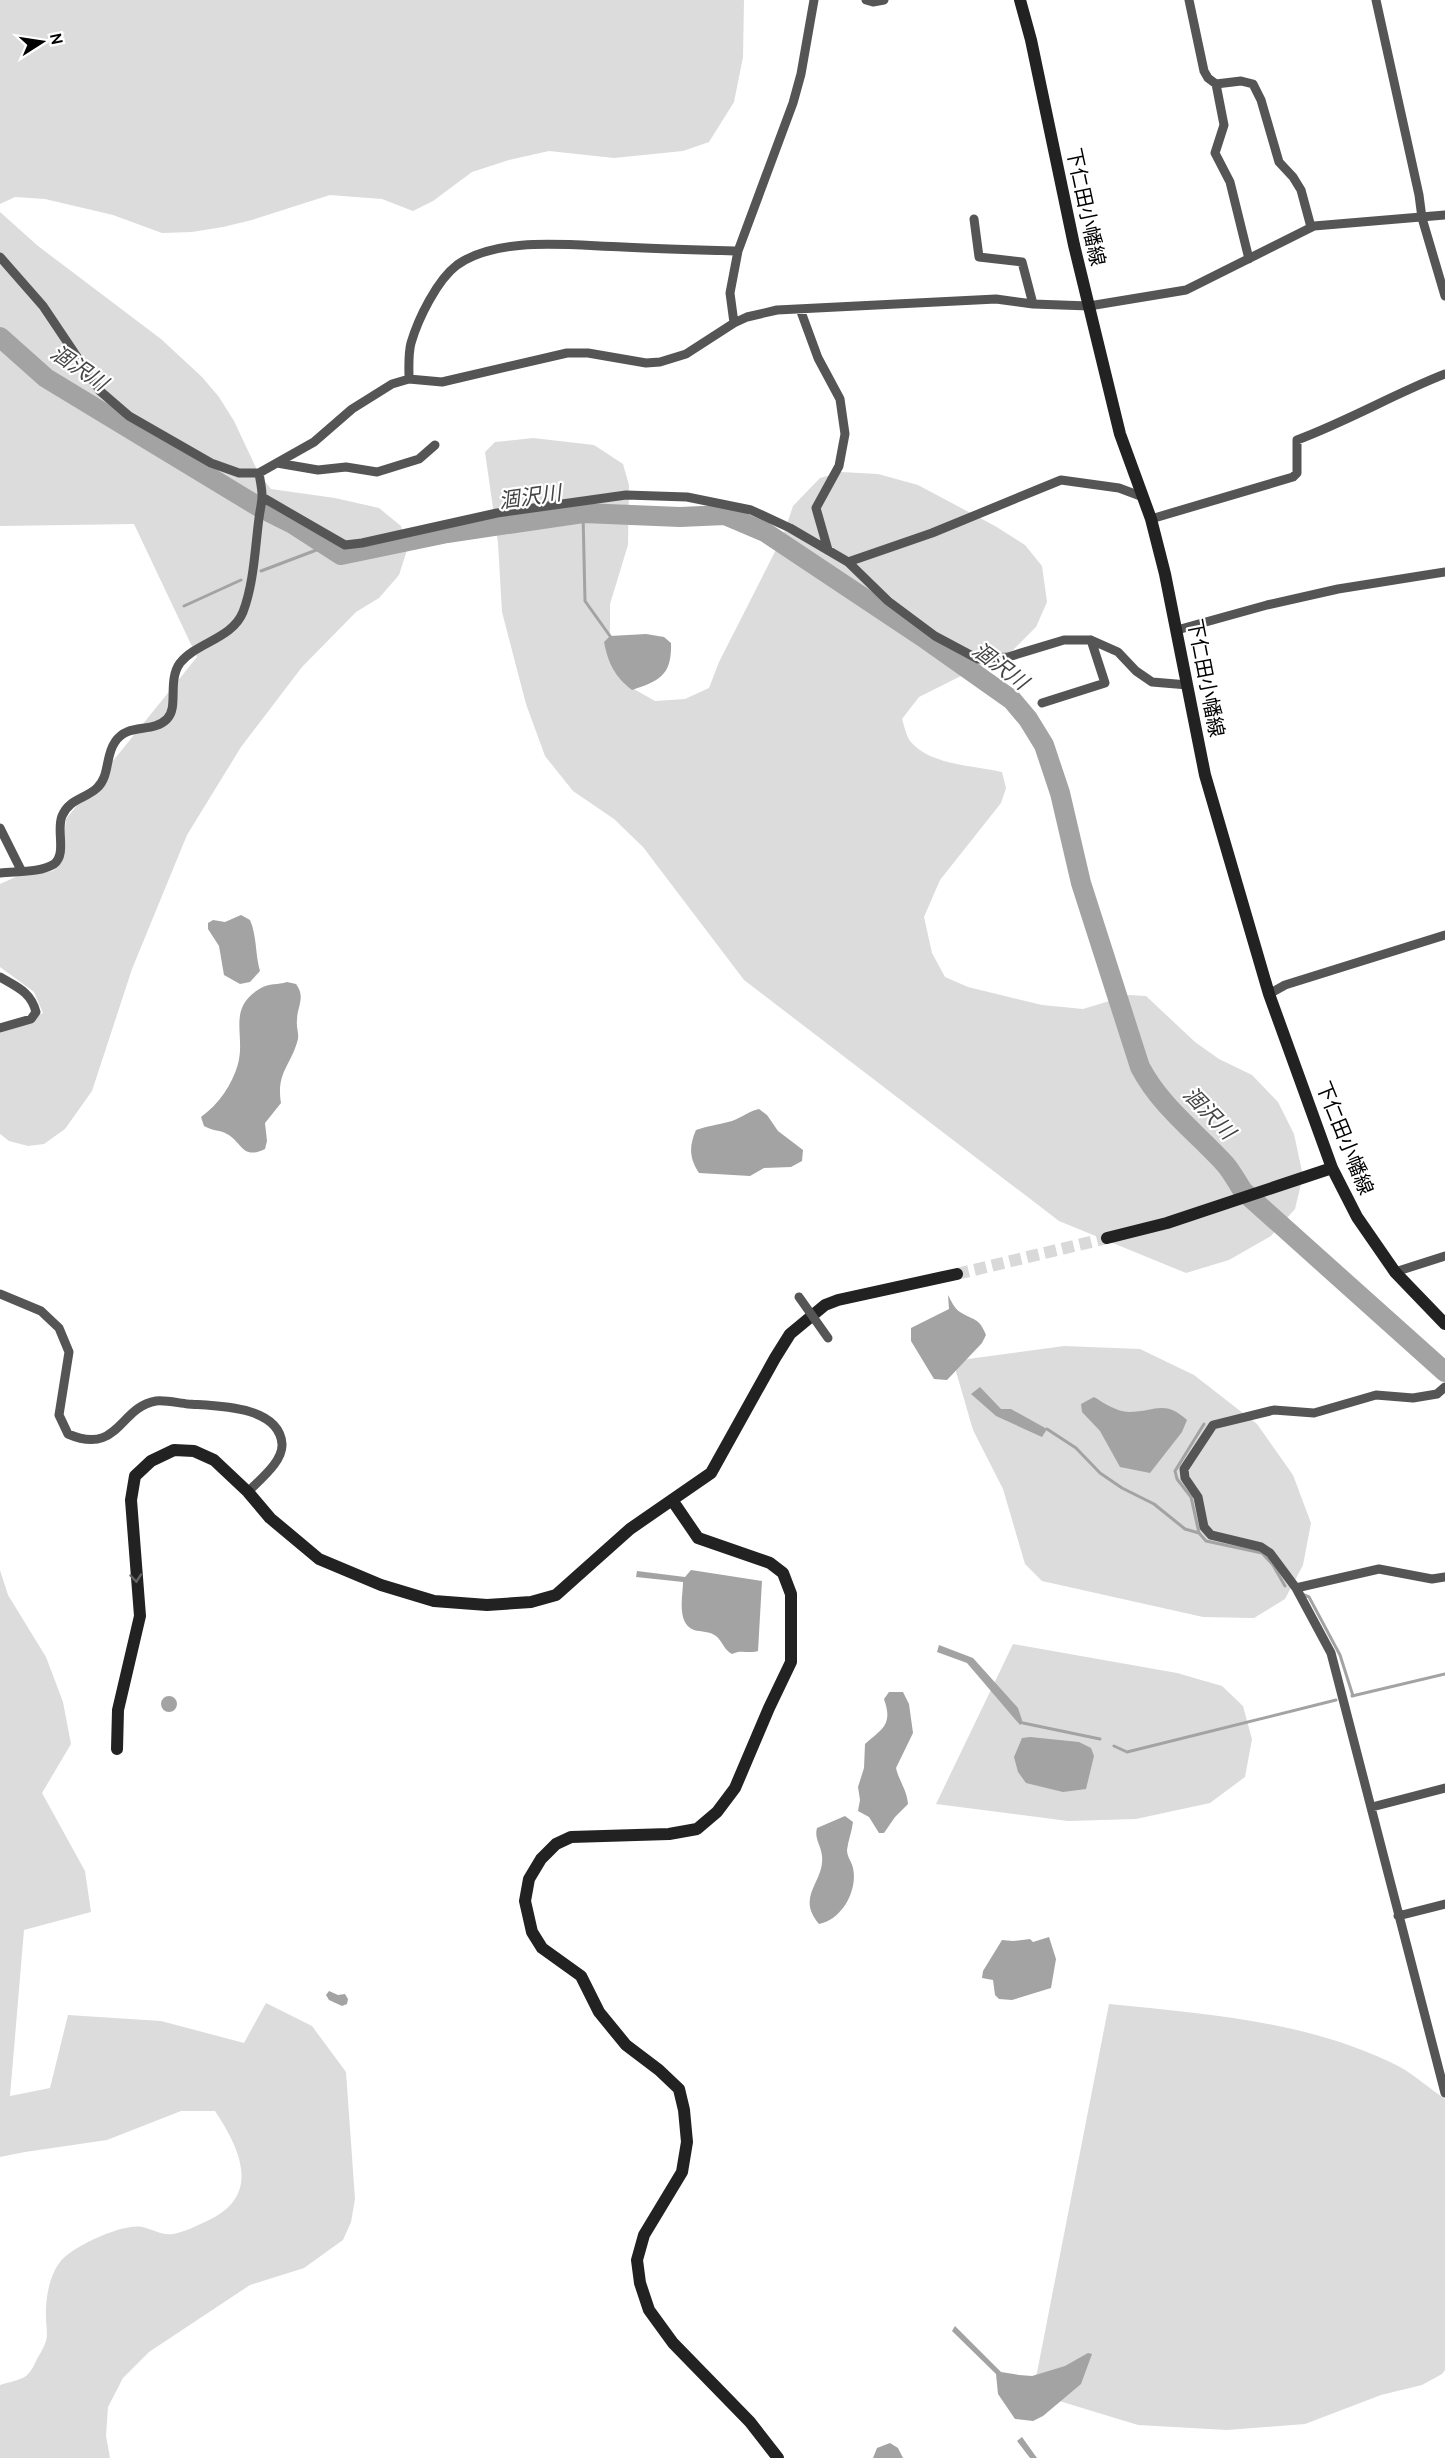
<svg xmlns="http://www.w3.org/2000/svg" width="1445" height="2458" font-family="Cabin,'Noto Sans JP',sans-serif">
  <rect width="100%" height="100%" fill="#fff"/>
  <path fill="#dcdcdc" d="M0,0H744L743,57L734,102L709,142L683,151L614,158L549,151L509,160L472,172L433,201L413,211L382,199L330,195L252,220L223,227L192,232L162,233L113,215L45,199L15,197L0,204V206Z
    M0,212L38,246L161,339L202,377L219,397L234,421L259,474L271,489L335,498L379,508L401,526L407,550L399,575L379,598L356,612L302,667L241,747L187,835L132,969L92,1091L65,1129L44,1144L28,1146L9,1141L0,1134V1033L43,1013L34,992L0,967V884L20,875L53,871L62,858L66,819L197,657L134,524L0,526Z
    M533,438L594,445L623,464L629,485L628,545L610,604V658L625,684L655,701L685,699L709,688L719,662L783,536L793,506L820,478L841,472L878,474L918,485L995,526L1025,545L1042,566L1047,602L1036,627L1013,650L919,697L902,719C904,725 906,735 910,741C931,766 973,765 1002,772L1006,788L1001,803L940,880L924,917L932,953L945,977L968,987L1042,1005L1083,1009L1129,995L1146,996L1195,1042L1219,1059L1252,1075L1278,1102L1294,1134L1303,1176L1295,1209L1271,1236L1229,1260L1186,1273L1059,1221L744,980L643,847L614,819L573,791L545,756L526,704L502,612L498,543L485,452L495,442Z
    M1064,1346L1140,1349L1194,1375L1257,1424L1293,1475L1311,1523L1303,1565L1285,1599L1254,1618L1203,1617L1042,1581L1025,1564L1003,1489L973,1430L953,1361Z
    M0,1570L8,1595L46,1657L63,1702L71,1744L42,1793L85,1871L91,1912L24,1930L10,2096L50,2088L68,2015L161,2021L244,2043L266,2003L312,2026L346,2072L355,2199L351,2222L343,2240L304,2268L250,2285L149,2352L123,2378L108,2407L106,2436L110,2458H0V2385C8,2382 19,2381 26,2376C30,2373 34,2366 36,2361C39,2355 44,2348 46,2341C48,2334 46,2325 46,2318C45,2300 49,2276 60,2262C71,2247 123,2223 142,2227C152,2229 163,2236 173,2234C185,2232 196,2226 207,2221C262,2196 241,2150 215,2111H181L107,2140L25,2152L0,2157Z
    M1013,1644L1177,1673L1222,1686L1243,1706L1252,1739L1245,1777L1210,1803L1136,1819L1068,1821L936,1804Z
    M1109,2004C1208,2014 1310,2021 1400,2067C1416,2076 1430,2089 1445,2099V2370L1442,2374L1422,2385L1381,2395L1305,2424L1227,2430L1138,2425L1033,2393Z"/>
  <path fill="#a3a3a3" d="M646,634L664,637L671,643C672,675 660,681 632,690C615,677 608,663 604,642L610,636Z
    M241,915L250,920C257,936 255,954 260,971L250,982L240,984L224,975L219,946L208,929V923L213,920L225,922Z
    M287,982L296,984C306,997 297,1007 297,1020C296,1027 299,1033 298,1039C291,1066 276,1072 281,1103L265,1123L267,1141L265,1149C242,1160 243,1143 227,1134C221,1130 212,1131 204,1126L201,1117C219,1104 232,1085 238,1064C246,1034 226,1008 261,988C269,983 278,985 287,982Z
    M759,1109L767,1115L778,1131L803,1150L802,1161L791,1167L764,1168L750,1176L699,1173C689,1158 689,1146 696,1130C707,1126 717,1125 728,1122C739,1120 746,1112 759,1109Z
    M948,1295C951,1301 955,1309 960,1312C974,1321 979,1317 986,1335L982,1343L947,1380L934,1379L911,1341V1328L949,1309Z
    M980,1387L1001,1409H1011L1047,1429L1042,1437L996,1416L971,1394Z
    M1094,1397C1104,1403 1117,1412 1129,1412C1155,1412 1164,1399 1187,1420L1182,1432L1150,1473L1120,1467L1100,1431L1082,1412L1081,1404Z
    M691,1570L762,1581L758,1651C749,1654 741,1649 732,1654C724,1650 723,1642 716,1636C710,1631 701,1632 694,1630C676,1623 683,1596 683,1582L636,1577L637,1571L685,1577Z
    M939,1645L973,1658L1018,1708L1023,1723L1020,1725L967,1663L937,1652Z
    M889,1692H903L909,1704L913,1733L896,1768C899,1781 907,1790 908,1804L895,1817L884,1833H879L869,1817L858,1811L860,1800L858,1787L864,1768L865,1744C883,1728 893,1725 884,1699Z
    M161 1704a8 8 0 1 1 16 0a8 8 0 1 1-16 0Z
    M1030,1737L1079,1742L1091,1748L1094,1756L1086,1789L1063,1792L1026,1783L1018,1772L1014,1757L1022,1738Z
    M845,1816L853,1822C852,1831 848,1841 847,1850C847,1857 852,1862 853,1868C858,1890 842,1920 819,1924C795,1896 825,1882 822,1856C821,1845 814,1839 817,1828Z
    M1049,1937L1056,1959L1051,1988L1012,2000L999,1999L995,1995L993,1980L982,1978L983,1971L1002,1940L1013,1941L1030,1939L1033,1942Z
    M329,1991L338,1995L345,1994L348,1999L347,2004L342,2006L329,2000L326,1995Z
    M955,2326L1001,2372L1019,2375L1032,2376L1065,2366L1088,2353L1092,2354L1081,2384L1043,2416L1033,2421L1015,2419L998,2394L996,2374L952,2331Z
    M1022,2437L1037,2458H1030L1017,2441Z
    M890,2443L898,2448L903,2458H873L877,2448Z"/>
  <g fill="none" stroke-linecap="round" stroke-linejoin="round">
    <path stroke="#a3a3a3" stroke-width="3" d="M583,513L585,601L610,636
      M261,571L327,546
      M184,606L241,580
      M1047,1429L1076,1448L1100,1473L1122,1488L1154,1504L1185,1529L1199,1533L1206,1541L1262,1553L1273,1565L1285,1586
      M1199,1533L1191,1497L1177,1479L1175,1471L1204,1424
      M1302,1594L1309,1597L1340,1655L1353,1696
      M1352,1696L1445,1674
      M1023,1723L1100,1739
      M1114,1746L1127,1752L1336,1700"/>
    <path stroke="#a3a3a3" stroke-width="20" d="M0,337L46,378L259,507
      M269,512L293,524L341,555L447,533L583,513L680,517L725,515L765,532L927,640L1012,700L1028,719L1044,745L1060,793L1081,883L1140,1067C1161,1107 1195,1131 1225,1164C1232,1172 1237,1182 1243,1191L1445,1372"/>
    <path stroke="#d9d9d9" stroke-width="12" stroke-dasharray="12 6" stroke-linecap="butt" d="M957,1274L1107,1238"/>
    <path stroke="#555" stroke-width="9" d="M866,0L873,2L884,0
      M1189,0L1204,71L1208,78L1216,84L1241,81L1253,84L1261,100L1279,162L1293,177L1301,190L1311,227
      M1376,0L1419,195L1422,218L1445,296
      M1216,84L1224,125L1215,153L1230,182L1249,259
      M974,219L979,257L1022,262L1033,304
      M0,257L43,306L100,391L129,416L211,463L239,473H259L314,442L352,409L392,384L409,379L442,382L567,353H588L646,363L660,362L686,354L734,323L747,317L777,310L996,299L1033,304L1089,306L1186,290L1314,226L1445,215
      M800,309L818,358L840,399L845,434L839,466L816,508L828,550
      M734,323L730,293L738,251L793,103L801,74L814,0
      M409,379C409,368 408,354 411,343C418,319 437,280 457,265C499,235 575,246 623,247C661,249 700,250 738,251
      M277,463L318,470L346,467L377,472L419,459L435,445
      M262,497L345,545L362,543L497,513L626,495L687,497L751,510L790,528L848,562L888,601L935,636L978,659L1008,657L1064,640H1091L1118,652L1136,671L1152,682L1188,685
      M1151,519L1293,477L1297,473V440C1348,421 1394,394 1445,374
      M848,562L932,533L1061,480L1119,488L1143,497
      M1177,630L1267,605L1338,589L1445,572
      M1042,703L1105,683L1091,640
      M0,828L21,870
      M0,873C16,871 40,873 54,864C67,854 56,830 62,816C69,799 85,799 97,788C110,776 105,756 115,742C128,722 152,734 167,719C179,707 167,681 180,663C197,642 232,639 243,612C254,583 255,548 259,518C260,510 262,503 262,495C262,488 260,480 259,473
      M0,977C17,987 31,992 36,1012L31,1019L0,1028
      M1269,994L1285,985L1445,935
      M1395,1272L1445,1256
      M0,1294L41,1311L59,1328L69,1352L59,1415L68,1434C119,1456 119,1407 156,1401C166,1400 178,1403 188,1404C215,1406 279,1405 282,1444C283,1462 259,1480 248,1492
      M1445,1387L1437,1394L1413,1398L1376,1395L1314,1413L1274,1410L1213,1425L1184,1469L1185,1478L1198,1497L1204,1527L1211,1535L1261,1547L1270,1553L1296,1588L1331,1653L1445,2093
      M1296,1588L1379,1569L1432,1579L1445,1577
      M1372,1807L1445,1788
      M1398,1916L1445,1904"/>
    <path stroke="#222" stroke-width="12" d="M1020,0L1031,40L1074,245L1120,434L1151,519L1165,574L1205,775L1269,994L1332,1168L1357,1217L1395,1272L1445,1324
      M1107,1238L1167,1223L1332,1168
      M672,1500L698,1538L770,1563L783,1573L791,1594V1662L769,1708L735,1788L717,1812L697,1829L669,1834L571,1837L556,1844L541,1859L529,1879L525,1901L532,1932L542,1948L581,1976L599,2012L626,2045L659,2070L679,2089L684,2110L687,2142L682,2172L644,2235L637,2260L640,2283L649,2310L673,2343L750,2422L778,2458
      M117,1749L118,1710L140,1616L131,1500L135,1476L151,1461L174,1450L194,1451L214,1460L248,1492L270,1518L319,1559L381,1585L434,1601L487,1605L531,1602L556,1595L630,1529L711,1473L775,1358L790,1334L825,1305L838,1300L957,1274"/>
    <path stroke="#555" stroke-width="9" d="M799,1297L828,1338"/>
  </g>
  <defs><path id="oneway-chevron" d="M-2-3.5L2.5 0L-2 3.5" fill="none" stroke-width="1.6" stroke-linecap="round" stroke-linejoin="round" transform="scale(1.5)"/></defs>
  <use stroke="#646464" href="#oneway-chevron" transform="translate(136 1578) rotate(85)"/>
  <g text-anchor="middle" stroke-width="4.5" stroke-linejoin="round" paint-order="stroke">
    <g font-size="20" fill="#000" stroke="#fff">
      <text transform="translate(1086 207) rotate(78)" y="7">下仁田小幡線</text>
      <text transform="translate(1206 678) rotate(79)" y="7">下仁田小幡線</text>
      <text transform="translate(1345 1138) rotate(68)" y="7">下仁田小幡線</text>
    </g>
    <g font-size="21" font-style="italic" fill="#444" stroke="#fff">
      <text transform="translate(79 368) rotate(34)" y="7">涸沢川</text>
      <text transform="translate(530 497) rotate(-8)" y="7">涸沢川</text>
      <text transform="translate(1000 666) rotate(37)" y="7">涸沢川</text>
      <text transform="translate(1209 1113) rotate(46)" y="7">涸沢川</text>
    </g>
  </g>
  <g transform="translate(42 42) rotate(78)" stroke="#ffffff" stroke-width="4.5" paint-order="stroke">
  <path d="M0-4.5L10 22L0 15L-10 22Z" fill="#000000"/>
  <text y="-9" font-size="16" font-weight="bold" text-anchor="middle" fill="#000000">N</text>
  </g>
</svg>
